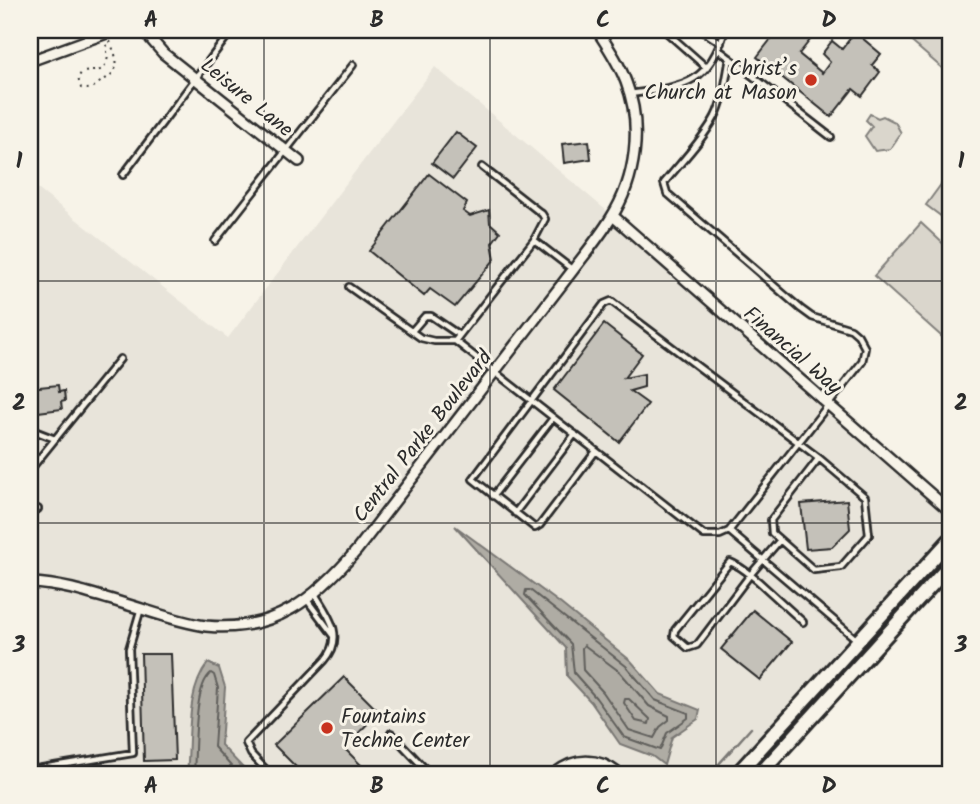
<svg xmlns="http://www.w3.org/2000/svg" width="980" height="804" font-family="Kalam,sans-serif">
  <rect width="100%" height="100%" fill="#f7f3e8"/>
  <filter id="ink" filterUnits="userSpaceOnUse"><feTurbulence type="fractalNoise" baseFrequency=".0143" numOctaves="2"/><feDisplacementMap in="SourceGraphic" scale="14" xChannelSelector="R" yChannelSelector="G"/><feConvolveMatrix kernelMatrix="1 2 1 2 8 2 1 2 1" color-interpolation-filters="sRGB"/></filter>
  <g filter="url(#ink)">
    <path fill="#e8e4da" d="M435,67L613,216L950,511V540L737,774H30V183L228,338Z"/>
    <path fill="#dad6cc" stroke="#82807c" stroke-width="2" d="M914,30H950V75L907,38Z
      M870,114L878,118L883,116L895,122L901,133L890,149L875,151L865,136L872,126L866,120Z
      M950,172V223L926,205Z
      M921,223L950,250V344L874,276Z"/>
    <path fill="#afaca4" stroke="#7a7874" stroke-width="2" d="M455,526L561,604L631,661L660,694L700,710L698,719L672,737L664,765L652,756L620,744L591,702L567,676L566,648Z
      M208,663L219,668L225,687L221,745L244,769L245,774H187C191,738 185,693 208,663Z"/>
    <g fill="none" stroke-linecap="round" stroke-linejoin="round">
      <path stroke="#605f5b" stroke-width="2" d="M526,590H530L626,666L655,700L688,713V718L667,733L660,750L624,737L596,698L574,673L571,644L525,595Z
        M584,645L620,672L649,706L669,716V720L660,727L654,738L629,730L603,692L583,670L582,648Z
        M625,699H629L650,719L649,724L636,721L624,703Z
        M194,774C196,751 193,687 211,673L214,675L218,688L214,747L238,774"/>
      <path stroke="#7a7874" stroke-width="2.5" d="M710,774L751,728"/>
    </g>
    <path fill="#c4c1b9" stroke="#2b2b2b" stroke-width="2" d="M778,30H818L799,54L822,73L830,62L822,54L832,41L842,49L855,32L881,54L872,65L880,72L862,96L853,89L831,117L757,57Z
      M456,132L477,148L453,179L432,163Z
      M589,141L591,159L564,163L562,144Z
      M429,174L467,203L463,211L470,216L489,210L490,223L500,232L492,243L495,259L455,307L430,289L424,296L369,251Z
      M604,324L642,354L624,378L644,374V387L630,391L648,404L619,442L554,390Z
      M58,385L59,392L64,391L65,401L61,402L62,409L30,413V388Z
      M847,500L850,529L832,547L806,549L801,504Z
      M753,610L792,642L760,680L721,649Z
      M141,654H171L175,760L144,761Z
      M344,677L379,712L344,748L370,774H303L274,745Z"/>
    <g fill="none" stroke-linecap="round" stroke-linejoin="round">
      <g stroke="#2b2b2b" stroke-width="10">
        <path id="lane" d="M664,30L707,68
          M701,30L721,43
          M30,31L33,30
          M718,49L831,137
          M631,94C683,86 708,86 725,30
          M482,167L542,214L545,219L534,240
          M123,175L232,30
          M215,241L353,65
          M573,270L534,240L455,341L704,535H720L729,531L862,362L865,348L858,335L851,329L812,317L801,309L667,193L664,183C681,162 702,141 715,117C724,99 726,78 730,58
          M349,287L421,338L434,341H454
          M412,331L425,316H431L459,335
          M30,433L37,432L55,439
          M596,451L540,525L535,528L473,479L604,304L611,301L819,458L865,497L869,535L841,567L814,570L772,533L771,520L819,458
          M30,470L120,359
          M493,496L553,418
          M30,513L38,509
          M515,513L575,434
          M729,531L856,639
          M780,540L750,575L697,645L688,648L674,636L675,630L730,562C741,566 749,574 758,581L803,622
          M307,600L334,636
          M391,733L430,774
          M30,770L133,753L129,649L141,608
          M270,774L251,754L246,743L325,660C345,637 329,616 315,594"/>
      </g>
      <g stroke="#2b2b2b" stroke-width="14">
        <path id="street" d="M143,30L163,53L299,161
          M30,61L115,30
          M613,216L950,511
          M30,583C61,584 89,593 119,602C147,610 177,622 206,626C274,633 316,598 357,550L573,270C586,253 600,236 611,218C636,179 643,126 626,82C619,63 608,47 597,30
          M554,774C575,757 598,757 619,774"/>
      </g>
      <g stroke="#2b2b2b" stroke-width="18">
        <path id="secondary" d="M737,774L950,540
          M760,774L950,565"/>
      </g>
      <path stroke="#2b2b2b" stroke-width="2" stroke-dasharray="2 5" stroke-linecap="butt" d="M110,41C117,60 123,69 102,81C94,86 92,91 81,88L78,78L81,73C94,68 103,77 108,57L106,46L111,44"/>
      <use href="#lane" stroke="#f7f3e8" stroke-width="4.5"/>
      <use href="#street" stroke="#f7f3e8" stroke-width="9"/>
      <use href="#secondary" stroke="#f7f3e8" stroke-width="12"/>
    </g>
  </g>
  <path fill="none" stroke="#2b2b2b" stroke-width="2" stroke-opacity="0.55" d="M264,30V774M490,30V774M716,30V774M30,281H950M30,523H950"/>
  <g fill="#c8321e" stroke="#f7f3e8" stroke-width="2.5">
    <circle cx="811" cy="80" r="7"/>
    <circle cx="327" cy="728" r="7"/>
  </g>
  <g text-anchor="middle" stroke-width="6" stroke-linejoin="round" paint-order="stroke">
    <g font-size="21" fill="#2b2b2b" stroke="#f7f3e8" text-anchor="end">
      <text x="797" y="75">Christ’s<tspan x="797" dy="24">Church at Mason</tspan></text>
      <text x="341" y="723" text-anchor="start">Fountains<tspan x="341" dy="24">Techne Center</tspan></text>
    </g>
    <g font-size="21" fill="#2b2b2b" stroke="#f7f3e8">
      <text transform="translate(247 97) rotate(39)" y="7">Leisure Lane</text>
      <text transform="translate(793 350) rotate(41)" y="7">Financial Way</text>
      <text transform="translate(422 436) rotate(-52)" y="7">Central Parke Boulevard</text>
    </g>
  </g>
  <rect width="980" height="804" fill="none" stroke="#f7f3e8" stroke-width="77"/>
  <rect x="38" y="38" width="904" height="728" fill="none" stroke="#2b2b2b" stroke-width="2.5"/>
  <g font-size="23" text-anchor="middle" font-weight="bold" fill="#2b2b2b">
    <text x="151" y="27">A</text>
    <text x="377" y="27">B</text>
    <text x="603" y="27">C</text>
    <text x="829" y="27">D</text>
    <text x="19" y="168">1</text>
    <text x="961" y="168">1</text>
    <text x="19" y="410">2</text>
    <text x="961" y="410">2</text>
    <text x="19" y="652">3</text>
    <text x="961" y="652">3</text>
    <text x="151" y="793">A</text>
    <text x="377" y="793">B</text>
    <text x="603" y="793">C</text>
    <text x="829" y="793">D</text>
  </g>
</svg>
